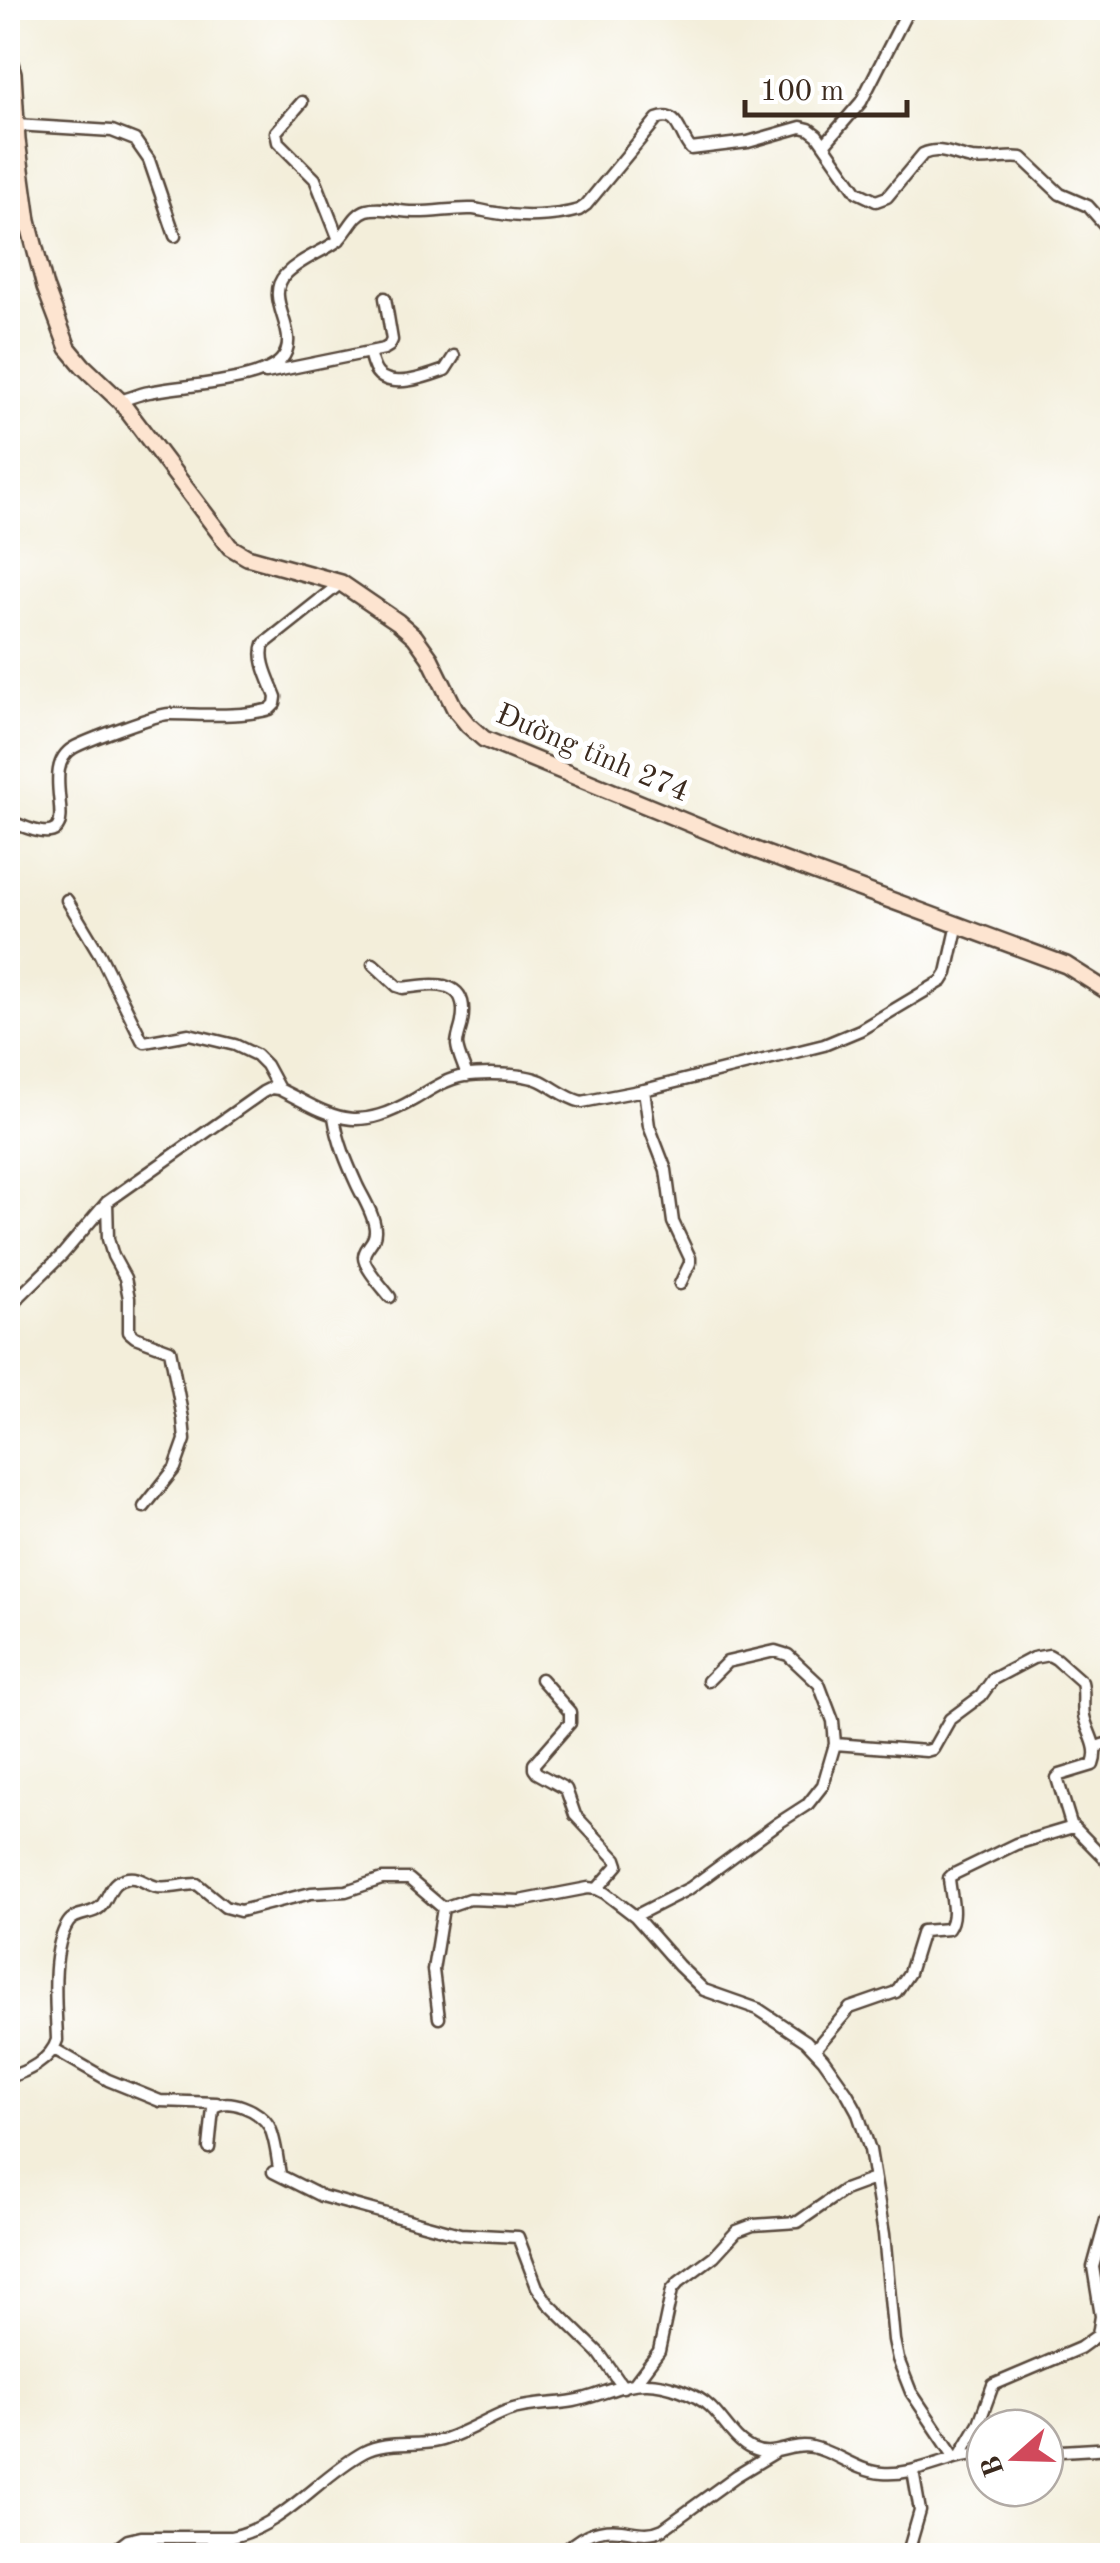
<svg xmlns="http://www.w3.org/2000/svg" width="1120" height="2563" font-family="'Old Standard TT',serif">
  <rect width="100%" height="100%" fill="#fff"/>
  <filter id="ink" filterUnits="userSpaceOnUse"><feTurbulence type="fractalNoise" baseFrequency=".01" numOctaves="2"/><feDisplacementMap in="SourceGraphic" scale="20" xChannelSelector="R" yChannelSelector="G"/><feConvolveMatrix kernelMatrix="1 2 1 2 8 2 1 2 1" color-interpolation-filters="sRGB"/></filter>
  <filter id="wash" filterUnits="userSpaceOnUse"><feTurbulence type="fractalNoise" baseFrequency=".0048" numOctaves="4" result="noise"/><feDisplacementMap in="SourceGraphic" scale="40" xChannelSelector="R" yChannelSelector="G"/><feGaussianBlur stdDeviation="2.25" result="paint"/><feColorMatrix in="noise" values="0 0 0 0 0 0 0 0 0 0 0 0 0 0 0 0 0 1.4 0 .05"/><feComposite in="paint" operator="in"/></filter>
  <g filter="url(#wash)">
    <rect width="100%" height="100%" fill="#f3eeda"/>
  </g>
  <g filter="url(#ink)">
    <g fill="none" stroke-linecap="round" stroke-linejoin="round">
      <g stroke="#57473a" stroke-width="15">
        <path id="street" d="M302,102L276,132L278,142L315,179L339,240
          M16,125L112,131L135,140L149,160L175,236
          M824,145L861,102L909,8
          M369,352C371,359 373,370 379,375C395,389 428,376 445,370L454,356
          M266,373L384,349L389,346L392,340L385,298
          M120,401C130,398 139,394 149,392C180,385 261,383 281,360C304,334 262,300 285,275C299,260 320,253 336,242C348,233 353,214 367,210C381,206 399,212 413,212C433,213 453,208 473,209C481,210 488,212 496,213C521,218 554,217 579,210L586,205L657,119C679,110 679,136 691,149L748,142L801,127L809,129L817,135L857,192L876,201L887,197L923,154C940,146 954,156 972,159C988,161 1006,156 1022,158L1060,194L1088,206L1112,233
          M8,820C104,865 30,773 73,748C85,741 157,714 169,714C202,714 238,718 270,709L275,704L276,697C270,681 258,660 264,644L341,583
          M67,900L100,955L142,1040L145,1042L189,1034L235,1045L256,1055L266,1065L279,1089
          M373,964L397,986L403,988C432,984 470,977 462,1022C461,1029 457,1037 457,1045C458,1055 464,1066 467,1076
          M644,1090L649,1126L666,1170L673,1222L690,1258V1263L680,1284
          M334,1117C338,1142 347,1163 357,1185C363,1198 374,1214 375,1229C376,1243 364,1247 364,1257C363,1266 384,1289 390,1297
          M107,1202L108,1239L113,1256L125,1278L129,1298V1332L135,1337L170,1350L183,1419L185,1440L175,1468L144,1507
          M8,1315L19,1297L62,1255L107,1202L263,1092L271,1088L279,1089C336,1118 354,1134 415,1099C430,1090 446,1079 464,1076C482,1073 524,1073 541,1081C555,1088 566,1098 582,1102L644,1090L824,1045L860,1030L942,981L947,973L958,924
          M541,1679L570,1712V1723L534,1764V1769L537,1773L566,1789L575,1815L616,1859L618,1865L597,1889
          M835,1744L926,1751L933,1749L950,1719L981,1696L993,1679L1033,1658L1049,1655L1056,1659L1082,1682C1085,1694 1082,1704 1084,1716C1088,1735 1100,1746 1093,1765L1060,1775L1057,1778L1071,1824L1112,1866
          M1096,1747L1112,1742
          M635,1916L690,1888L777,1824L808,1804L823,1785L835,1744L833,1721L819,1684L788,1655L775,1651L727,1662L708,1681
          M439,2018L433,1970L443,1908
          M54,2049L108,2080L160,2101L217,2103
          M815,2049L850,2008L896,1992L909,1973L922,1931L948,1929C958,1915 950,1895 949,1878L952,1875L1016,1844L1073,1827
          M8,2077C27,2072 51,2060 57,2040C56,2007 50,1951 68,1923C76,1911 94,1916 102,1905C111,1893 110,1881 128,1878C139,1876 147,1885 157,1887C170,1889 184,1884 197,1884L225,1907L240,1911L311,1893L346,1891L382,1879H409L443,1908L469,1899L520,1901L588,1888L597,1889L605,1893L635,1916L679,1966L704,1990L758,2009L806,2041L823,2059L847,2093L857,2111L870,2150L884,2234L894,2340L898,2359L911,2392L954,2456
          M209,2148L213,2108C228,2096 259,2110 269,2126C276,2139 277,2159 280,2174
          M273,2172L321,2196L460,2234L518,2237L537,2287L548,2303L599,2353L623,2387
          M634,2384L659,2351L672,2290L679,2282L714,2256L737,2231L753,2225L798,2222L844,2190L874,2179
          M1045,2452L1112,2448
          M961,2454L979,2423L993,2385L1080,2348L1098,2335L1101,2316L1093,2267L1106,2220L1112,2216
          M107,2556L128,2540L141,2537H231C284,2526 318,2477 364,2452C387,2440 413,2447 438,2441C462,2435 484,2420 507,2411C529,2403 552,2405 574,2401C598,2397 623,2382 647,2383C666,2383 697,2394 710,2407C724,2420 734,2441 752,2449C773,2459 791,2442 812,2447C836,2452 856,2471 882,2473C919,2476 949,2454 985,2453
          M561,2556C576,2537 597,2527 621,2530C637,2532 648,2536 663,2529L736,2476L774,2453
          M907,2556L920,2511L913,2471"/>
      </g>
      <g stroke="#57473a" stroke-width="20">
        <path id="secondary" d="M8,57L13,73L17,140L28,221L45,287L68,348L83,366L120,401L230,547L247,557L341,583L398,622L415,637L430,658L455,709L468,725L484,739L747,847L1066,965L1112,994"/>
      </g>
      <use href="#street" stroke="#fff" stroke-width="10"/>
      <use href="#secondary" stroke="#fde4d0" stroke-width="15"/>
    </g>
  </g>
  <g text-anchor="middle" stroke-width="10" stroke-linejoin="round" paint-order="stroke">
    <g font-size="30" fill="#3b2a1e" stroke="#fff">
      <text transform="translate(593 752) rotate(23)" y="10">Đường tỉnh 274</text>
    </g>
  </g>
  <rect width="1120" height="2563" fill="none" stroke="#fff" stroke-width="40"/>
  <g transform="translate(1015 2458) rotate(250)"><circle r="48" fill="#ffffff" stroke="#b1aaa5" stroke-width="2.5"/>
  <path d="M0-8L18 38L0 25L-18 38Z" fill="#d1495b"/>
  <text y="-15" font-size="28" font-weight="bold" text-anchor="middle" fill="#3b2a1e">B</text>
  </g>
  <path d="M745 100v15h162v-15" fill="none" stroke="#3b2a1e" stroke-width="5"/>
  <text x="760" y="100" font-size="30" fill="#3b2a1e" stroke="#ffffff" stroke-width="8" paint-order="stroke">100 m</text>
</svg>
